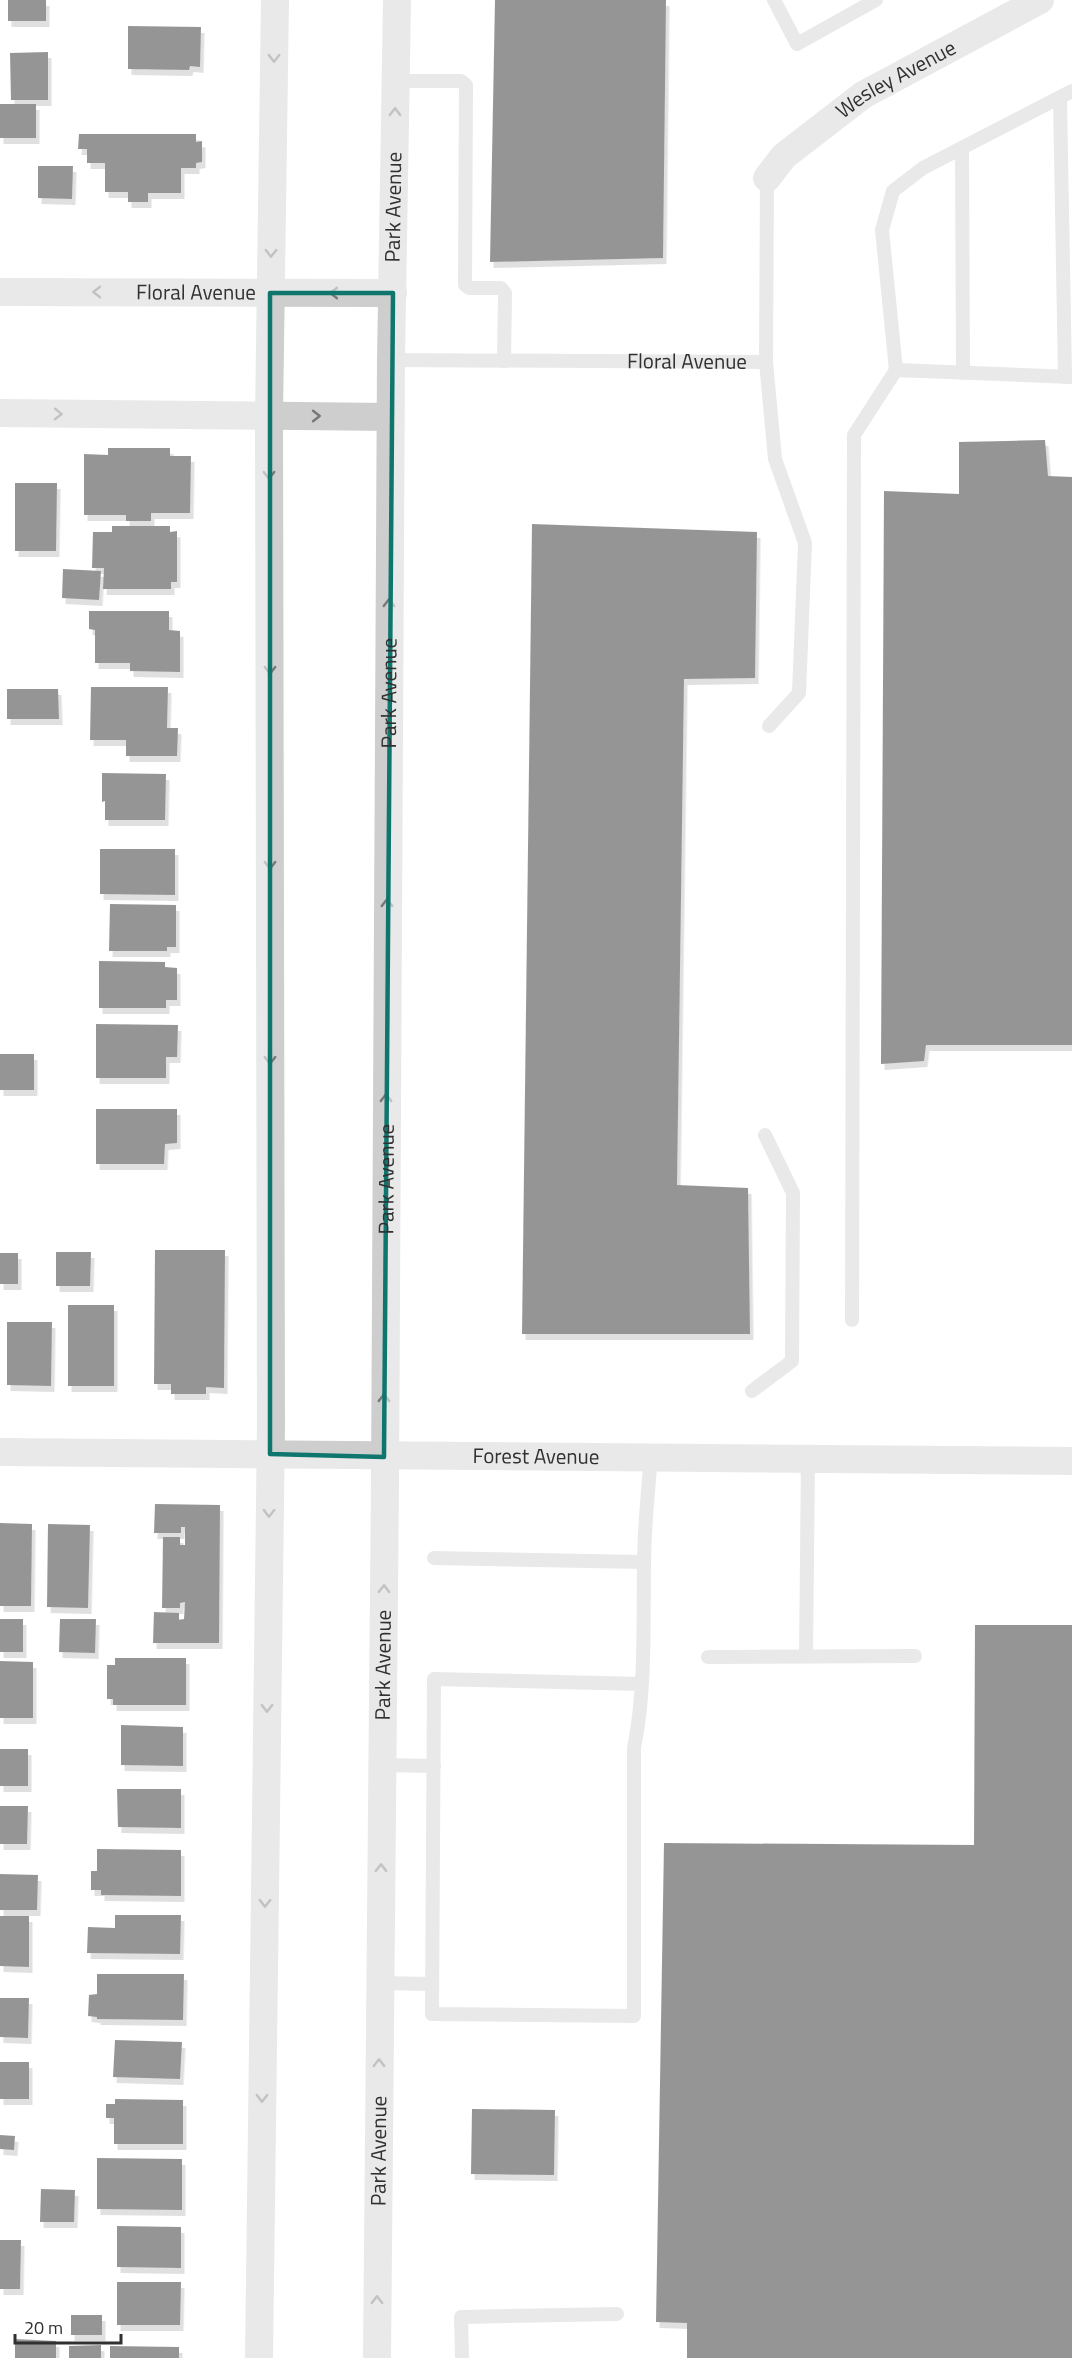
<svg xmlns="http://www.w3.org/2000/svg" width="1072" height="2358" font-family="'Titillium Web',sans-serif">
  <defs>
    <filter id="shadow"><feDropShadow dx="3.5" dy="6" stdDeviation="0" flood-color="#0004"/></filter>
  </defs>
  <rect width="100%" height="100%" fill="#fff"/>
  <path fill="#181818" filter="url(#shadow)" d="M8,0H46V21H8Z
    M495,0H666L663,258L490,262Z
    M128,26L201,27L200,67L190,66L189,70L128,69Z
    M48,52V100H11L10,53Z
    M0,104H36V138H0Z
    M79,134H196V142L202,141V162L196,163V168H181V193H148V202H128V192H105V163H87V149H78Z
    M38,166H73L72,199L38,198Z
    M1045,440L1048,476L1072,477V1045H926L924,1061L881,1064L884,491L959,494V442Z
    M108,448H170V456H191L190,513H151V521H126V515H84V454L108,455Z
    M15,483H57L56,551H15Z
    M532,524L757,532L755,678L684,679L677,1185L748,1188L750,1334H522Z
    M112,526H170V532L177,531V582H171V589H103L104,568H92L93,532H112Z
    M63,569L101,571L99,600L62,598Z
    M89,611H169V630L180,631V672L130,671V663H95V630L89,629Z
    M91,687H168L167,728H178L177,756H126V740H90Z
    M7,689H58L59,719H7Z
    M102,773L166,774L165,820H105V801L102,802Z
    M100,849H175V895L100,894Z
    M110,904L176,905V947H167V951H109Z
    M99,961L165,962V967L177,968V1000H166V1008H99Z
    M96,1024L178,1025L177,1057H166V1078H96Z
    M0,1054H34V1090H0Z
    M96,1109H177V1143L165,1144L164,1164H96Z
    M155,1250H225L224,1388L206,1387V1394H171V1384H154Z
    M56,1252H91L90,1286H56Z
    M0,1253H18V1284H0Z
    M68,1305H114V1386H68Z
    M7,1322H52L51,1386L7,1385Z
    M155,1504L220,1505L219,1643H153L154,1612L179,1613V1620L184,1619L185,1602L180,1603V1608H162L163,1537H180V1545H185V1527H181V1533H154Z
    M0,1523L32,1524L31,1606H0Z
    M48,1524L90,1525L88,1608L47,1607Z
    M0,1619H23V1652H0Z
    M60,1619H96L95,1653L59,1652Z
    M975,1625H1072V2358H687V2323L656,2322L664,1843L974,1845Z
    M115,1658H186V1705H113V1699H107V1665H115Z
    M0,1661L33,1662V1718H0Z
    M121,1725L183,1727V1766L121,1765Z
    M0,1749H28V1786H0Z
    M117,1789H181V1828L118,1827Z
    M0,1806H28L27,1844H0Z
    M97,1849L181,1850V1896L101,1895V1890H91V1871H97Z
    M0,1874L38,1875L37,1910H0Z
    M115,1915H181L180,1954L87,1953L88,1927L115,1928Z
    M0,1916H29V1967L0,1966Z
    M97,1974H184L183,2020L97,2019V2017L88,2016L89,1995L97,1994Z
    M0,1998H29L28,2038L0,2037Z
    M115,2040L182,2042L180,2079L113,2077Z
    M0,2062H29V2099H0Z
    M115,2099L183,2100V2144H114V2118H106V2104H115Z
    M472,2109L555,2110L554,2175L471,2174Z
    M0,2135L15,2136L14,2150L0,2149Z
    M97,2158L182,2159V2210L97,2209Z
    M41,2189L75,2190L74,2222H40Z
    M117,2226L181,2227V2268L117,2267Z
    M0,2240H21L20,2289H0Z
    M117,2282H181L180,2325H117Z
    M71,2315H102V2335H71Z
    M15,2339L56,2341V2358H15Z
    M101,2345V2358H69V2346Z
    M110,2346L179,2347V2358H110Z"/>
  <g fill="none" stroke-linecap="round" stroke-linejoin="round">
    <g stroke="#cecece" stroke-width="14">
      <path d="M774,0L797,44L876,0"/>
      <path d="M396,81H461L466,85L465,285L469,288H501L505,293L504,361"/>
      <path d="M1060,98L1065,377"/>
      <path d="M962,148L963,373"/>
      <path d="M767,178L766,362L775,459L805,543L799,693L769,726"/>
      <path id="s1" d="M391,360L766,362"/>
      <path d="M896,370L882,230L893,191L923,168L1072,91"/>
      <path d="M852,1320L854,435L896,370L1072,377"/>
      <path d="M752,1391L792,1361L793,1193L765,1135"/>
      <path d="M434,1558L644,1562"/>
      <path d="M806,1656L808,1458"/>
      <path d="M708,1657L915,1656"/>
      <path d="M642,1684L434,1679L432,2014L634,2016V1748C646,1688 643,1626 644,1566C644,1529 648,1492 651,1456"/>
      <path d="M382,1765L434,1766"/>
      <path d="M380,1983L432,1984"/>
      <path d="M462,2358L461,2317L617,2314"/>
    </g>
    <g stroke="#cecece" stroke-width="28">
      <path id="s2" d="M767,178L784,156L863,95L1040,0"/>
      <path id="s3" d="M0,292L393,293"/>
      <path d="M0,413L390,417"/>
      <path id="s4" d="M0,1452L1072,1461"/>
      <path d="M259,2358L271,1425L269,416L275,0"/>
      <path id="s5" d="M377,2358L385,1482L391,360L397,0"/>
    </g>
  </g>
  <defs><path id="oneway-chevron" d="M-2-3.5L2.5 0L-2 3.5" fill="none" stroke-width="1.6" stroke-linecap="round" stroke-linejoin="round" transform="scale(1.5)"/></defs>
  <g stroke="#787878">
    <use href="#oneway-chevron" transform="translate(274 58) rotate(91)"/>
    <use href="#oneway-chevron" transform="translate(395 112) rotate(-89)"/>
    <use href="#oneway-chevron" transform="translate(271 253) rotate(91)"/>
    <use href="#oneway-chevron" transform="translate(97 292) rotate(-180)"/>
    <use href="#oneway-chevron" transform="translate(334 293) rotate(180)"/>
    <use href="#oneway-chevron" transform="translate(58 414) rotate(1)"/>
    <use href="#oneway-chevron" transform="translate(316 416)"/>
    <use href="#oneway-chevron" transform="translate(269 475) rotate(90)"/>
    <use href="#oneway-chevron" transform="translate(389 603) rotate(-90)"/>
    <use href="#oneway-chevron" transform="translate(270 670) rotate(90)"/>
    <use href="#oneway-chevron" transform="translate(270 865) rotate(90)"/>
    <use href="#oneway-chevron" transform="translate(387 903) rotate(-90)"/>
    <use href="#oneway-chevron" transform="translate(270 1060) rotate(90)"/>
    <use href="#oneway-chevron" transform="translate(386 1098) rotate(-90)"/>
    <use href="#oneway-chevron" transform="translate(384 1398) rotate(-90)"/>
    <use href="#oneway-chevron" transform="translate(269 1513) rotate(91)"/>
    <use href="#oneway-chevron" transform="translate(384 1589) rotate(-89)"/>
    <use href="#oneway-chevron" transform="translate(267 1708) rotate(91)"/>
    <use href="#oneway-chevron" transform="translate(381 1868) rotate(-89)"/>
    <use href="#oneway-chevron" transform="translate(265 1903) rotate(91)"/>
    <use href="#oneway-chevron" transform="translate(379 2063) rotate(-90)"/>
    <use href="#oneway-chevron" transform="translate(262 2098) rotate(91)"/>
    <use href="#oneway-chevron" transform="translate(377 2300) rotate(-90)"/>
  </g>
  <path d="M0 0H1072V2358H0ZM270,293H393L384,1457L270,1454Z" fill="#fff" fill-opacity=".55" fill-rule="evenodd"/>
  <path fill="none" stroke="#0f766e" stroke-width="4.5" stroke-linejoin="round" d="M270,293H393L384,1457L270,1454Z"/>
  <g text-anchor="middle" stroke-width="6" stroke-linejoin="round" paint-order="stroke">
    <g font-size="21" fill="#313131" stroke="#fff">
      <text dy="7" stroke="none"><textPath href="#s2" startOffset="164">Wesley Avenue</textPath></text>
      <text dy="7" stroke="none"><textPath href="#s5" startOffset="2151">Park Avenue</textPath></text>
      <text dy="7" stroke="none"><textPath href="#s3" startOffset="196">Floral Avenue</textPath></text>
      <text dy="7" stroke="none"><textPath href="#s1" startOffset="296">Floral Avenue</textPath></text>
      <text dy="7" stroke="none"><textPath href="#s5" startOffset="1665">Park Avenue</textPath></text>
      <text dy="7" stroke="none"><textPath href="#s5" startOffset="1179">Park Avenue</textPath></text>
      <text dy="7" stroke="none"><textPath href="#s4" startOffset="536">Forest Avenue</textPath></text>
      <text dy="7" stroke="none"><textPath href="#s5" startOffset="693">Park Avenue</textPath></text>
      <text dy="7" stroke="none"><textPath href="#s5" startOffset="207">Park Avenue</textPath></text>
    </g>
  </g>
  <path d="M15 2334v9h106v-9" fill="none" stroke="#313131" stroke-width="3"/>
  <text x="24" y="2334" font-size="18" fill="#313131" stroke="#ffffff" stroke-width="4.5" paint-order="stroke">20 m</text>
</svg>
